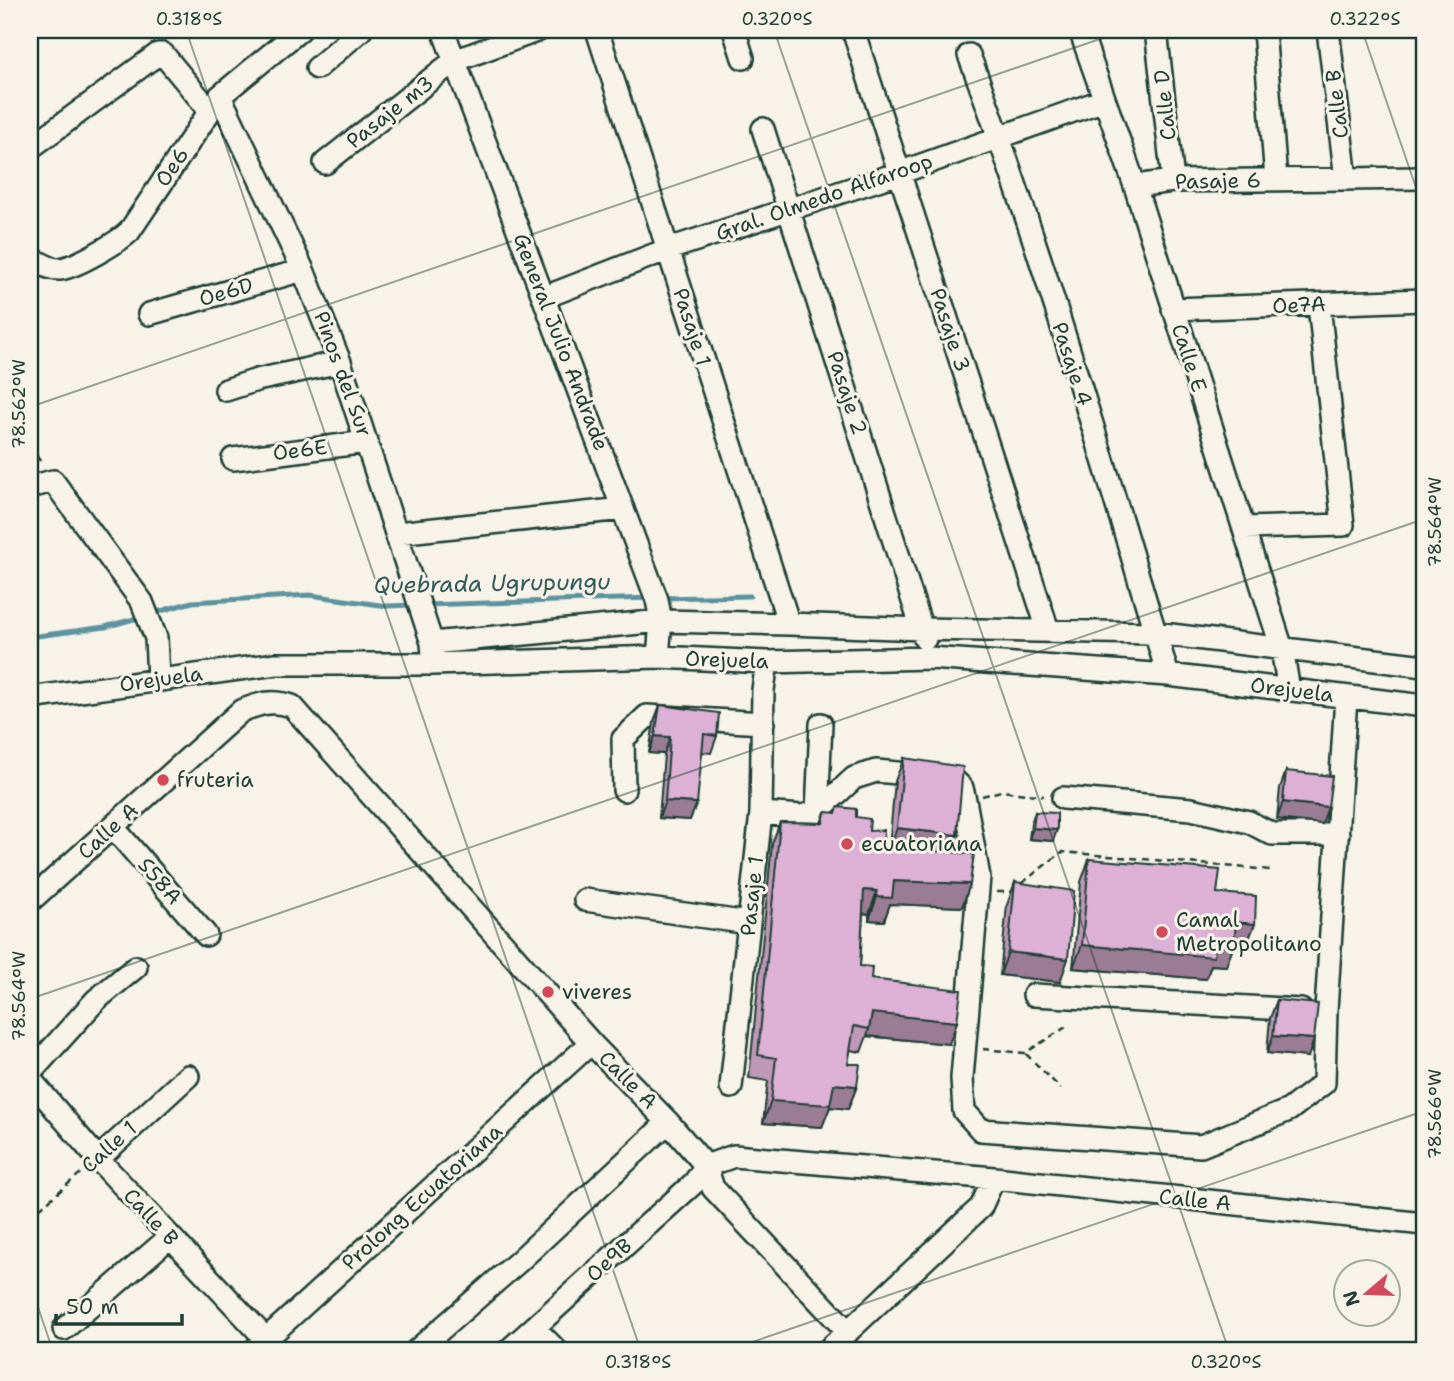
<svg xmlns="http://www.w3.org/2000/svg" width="1454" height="1381" font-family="'Shantell Sans',sans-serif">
  <rect width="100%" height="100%" fill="#f7f3e8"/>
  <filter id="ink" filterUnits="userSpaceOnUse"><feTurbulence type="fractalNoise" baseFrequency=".0143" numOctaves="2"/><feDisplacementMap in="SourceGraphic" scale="14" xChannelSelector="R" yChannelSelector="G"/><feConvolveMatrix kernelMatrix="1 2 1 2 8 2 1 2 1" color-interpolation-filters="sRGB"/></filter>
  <g filter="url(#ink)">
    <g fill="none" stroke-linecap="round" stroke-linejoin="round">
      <path stroke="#5c939f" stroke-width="5" d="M662,598L750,596
        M424,605L652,598
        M154,613L192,602L310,595L387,606L414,605
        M30,637L105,627L141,617"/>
      <g stroke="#1f3d34" stroke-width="26">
        <path id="minor" d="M443,30L657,600L661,621L658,657
          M597,30L789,624
          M734,30L743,58
          M853,30L1048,630
          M1080,30L1135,186L1282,649L1289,690
          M1156,30L1173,181
          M1264,30L1276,179
          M1328,30L1346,179
          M969,55C1045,258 1105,468 1168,675
          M317,68L361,30
          M220,96L303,270L340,362L432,643L433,655
          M763,129L925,639
          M30,148L158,54H163L210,111
          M325,163L454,61L539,30
          M1135,186L1173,181L1424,178
          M30,257C39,262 49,270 60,269C76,267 117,243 129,232L220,96L300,30
          M545,297L666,250L899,173L1104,100
          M1173,309L1424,300
          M149,314L303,270
          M226,390L257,380L340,362
          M233,459L367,442
          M30,487L53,481L142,602L156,638L158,678
          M1244,528L1343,525L1319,305
          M397,533L623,509
          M432,643L661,621L789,624L922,629L1155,633L1424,666
          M30,698L276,664H433L658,657L767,662L930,658L1168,675L1424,706
          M624,790L623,739L647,716L763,723
          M1063,798L1191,809L1249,822L1272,834H1338
          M817,812L821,724
          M761,813L802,816L817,812L854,778L876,771L952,778L962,788L965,800L979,877L962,1078L964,1111L981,1130L1201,1146L1289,1110L1324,1083L1326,1010L1346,697
          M113,827L206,935
          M585,900L749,923
          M30,901L241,711C260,703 272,700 292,706L591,1043L668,1122L706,1166L734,1156L994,1178L1424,1224
          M1034,995L1301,1010
          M30,1073L96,1000L136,967
          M30,1079L98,1159L277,1351
          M731,1087L761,813L763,690L767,662
          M98,1159L188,1076
          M706,1166L713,1188L848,1332
          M534,1328L557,1351
          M64,1329L170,1237
          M253,1351L591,1043
          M416,1351L518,1262L668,1122
          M508,1351L694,1183L706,1166
          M827,1351L981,1207L994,1178"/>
      </g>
      <path stroke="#1f3d34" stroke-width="2.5" stroke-dasharray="7 5" stroke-linecap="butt" d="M30,445L42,464
        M982,796L1001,791L1044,796
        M1022,883L1062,852L1270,870
        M997,892H1011L1014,890
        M983,1049L1025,1053L1066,1027
        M1026,1054L1061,1089
        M30,1217L83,1171"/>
      <use href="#minor" stroke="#f7f3e8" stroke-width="21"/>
    </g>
    <path fill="#be98b7" stroke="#1f3d34" stroke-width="2" d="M660,705L717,736L711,753L702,752L690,820L659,818L664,754L649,753L654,722Z
      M904,758L957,835L950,852L970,884L962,907L890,904L884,921L869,920V914L863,913L860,966L871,979L949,1044L867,1036L861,1052L850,1050L848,1064L857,1086L848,1109L830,1107L822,1127L763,1123L768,1081L749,1078L772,844L780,822L821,823L825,812L856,817L883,847H889L895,781Z
      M1286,771L1322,824L1277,819L1280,788Z
      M1035,812L1053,841L1029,839L1031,823Z
      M1089,859L1217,893L1246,946L1234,945L1226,966L1211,965L1206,979L1073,968L1081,882Z
      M1015,882L1060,982L1000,975L1007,905Z
      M1277,1000L1308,1057L1267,1053L1270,1018Z"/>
    <path fill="#9b7c95" stroke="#1f3d34" stroke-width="2" d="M655,736L670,737L664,754L649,753Z
      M665,801L697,803L690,820L659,818Z
      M1283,802L1328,807L1322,824L1277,819Z
      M897,828L957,835L948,858L889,850Z
      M1033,828L1057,830L1053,841L1029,839Z
      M894,881L970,884L962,907L890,904L884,921L869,920L877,897Z
      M864,890L877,891L869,914L856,913Z
      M1236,922L1255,924L1246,946L1234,945L1226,966L1211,965L1206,979L1073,968L1082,945L1216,942Z
      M1008,952L1068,959L1060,982L1000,975Z
      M872,1013L957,1022L949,1044L867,1036L869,1029Z
      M1273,1036L1314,1039L1308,1057L1267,1053Z
      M834,1084L857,1086L848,1109L830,1107L822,1127L763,1123L771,1101Z"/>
    <path fill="#ddb1d5" stroke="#1f3d34" stroke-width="2" d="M660,705L719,713L717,736L704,734L697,803L665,801L670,737L655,736Z
      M904,758L963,767L957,835L897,828Z
      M1286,771L1332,776L1328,807L1283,802Z
      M838,807L856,809V817L870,819L869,831L884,830L883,847L974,854L970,884L894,881L892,898L877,897V891L864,890L860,966L872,967L871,979L961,990L957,1022L872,1013L869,1029L854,1026L848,1064H860L857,1086L834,1084L830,1105L771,1101L776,1058L758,1055L780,822L823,823L825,812L836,813Z
      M1035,812L1057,813V830L1033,828Z
      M1089,859L1220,870L1217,893L1256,896L1255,924L1236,922L1234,943L1216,942L1214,957L1082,945Z
      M1015,882L1074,891L1068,959L1008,952Z
      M1277,1000L1318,1004L1314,1039L1273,1036Z"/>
  </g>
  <path fill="none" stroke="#1f3d34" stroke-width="2" stroke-opacity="0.45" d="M186,30L641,1351M774,30L1229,1351M1362,30L1424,211M30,407L1126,30M30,999L1424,519M30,1284L53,1351M726,1351L1424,1111"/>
  <g fill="#d1495b" stroke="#f7f3e8" stroke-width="2.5">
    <circle cx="163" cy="780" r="7"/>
    <circle cx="847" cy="844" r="7"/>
    <circle cx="1162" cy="932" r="7"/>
    <circle cx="548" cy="992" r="7"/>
  </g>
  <g text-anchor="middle" stroke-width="6" stroke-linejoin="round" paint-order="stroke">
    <g font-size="21" fill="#1f3d34" stroke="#f7f3e8">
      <text transform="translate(1337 104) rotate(-97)" y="7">Calle B</text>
      <text transform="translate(1165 105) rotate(-96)" y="7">Calle D</text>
      <text transform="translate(390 112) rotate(-38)" y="7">Pasaje m3</text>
      <text transform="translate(172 167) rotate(-56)" y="7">Oe6</text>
      <text transform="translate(1218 181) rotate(-1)" y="7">Pasaje 6</text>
      <text transform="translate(824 197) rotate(-19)" y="7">Gral. Olmedo Alfaroop</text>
      <text transform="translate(226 292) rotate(-16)" y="7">Oe6D</text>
      <text transform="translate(1299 305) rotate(-2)" y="7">Oe7A</text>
      <text transform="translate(692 327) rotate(72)" y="7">Pasaje 1</text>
      <text transform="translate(950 330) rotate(72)" y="7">Pasaje 3</text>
      <text transform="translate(561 342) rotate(69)" y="7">General Julio Andrade</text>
      <text transform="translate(1189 358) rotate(72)" y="7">Calle E</text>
      <text transform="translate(1072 364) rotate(72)" y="7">Pasaje 4</text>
      <text transform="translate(343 374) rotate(70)" y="7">Pinos del Sur</text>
      <text transform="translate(847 393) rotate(72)" y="7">Pasaje 2</text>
      <text transform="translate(300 450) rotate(-7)" y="7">Oe6E</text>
      <text transform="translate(727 660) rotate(2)" y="7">Orejuela</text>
      <text transform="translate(161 679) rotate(-8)" y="7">Orejuela</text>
      <text transform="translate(1292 690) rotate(7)" y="7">Orejuela</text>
      <text transform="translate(108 831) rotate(-42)" y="7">Calle A</text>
      <text transform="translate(160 881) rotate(49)" y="7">S58A</text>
      <text transform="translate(752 896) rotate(-84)" y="7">Pasaje 1</text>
      <text transform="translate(628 1080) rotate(45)" y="7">Calle A</text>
      <text transform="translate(109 1147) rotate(-42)" y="7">Calle 1</text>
      <text transform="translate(422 1197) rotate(-42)" y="7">Prolong Ecuatoriana</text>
      <text transform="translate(1195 1200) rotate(6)" y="7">Calle A</text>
      <text transform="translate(151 1217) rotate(47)" y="7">Calle B</text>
      <text transform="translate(609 1260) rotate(-42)" y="7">Oe9B</text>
    </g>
    <g font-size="21" fill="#1f3d34" stroke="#f7f3e8" text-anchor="start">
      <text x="177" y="787">fruteria</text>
      <text x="861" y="851">ecuatoriana</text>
      <text x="1176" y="927">Camal<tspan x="1176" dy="24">Metropolitano</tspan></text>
      <text x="562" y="999">viveres</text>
    </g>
    <g font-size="23" font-style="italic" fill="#335a58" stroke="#f7f3e8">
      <text transform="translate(492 583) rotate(-1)" y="8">Quebrada Ugrupungu</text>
    </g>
  </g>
  <rect width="1454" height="1381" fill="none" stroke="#f7f3e8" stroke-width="77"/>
  <g transform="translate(1367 1293) rotate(251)"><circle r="33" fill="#f7f3e8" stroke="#a1aaa0" stroke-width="2"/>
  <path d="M0-5L12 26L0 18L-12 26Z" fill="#d1495b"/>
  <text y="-10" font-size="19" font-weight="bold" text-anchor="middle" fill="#1f3d34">N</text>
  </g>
  <path d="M56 1314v10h126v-10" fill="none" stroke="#1f3d34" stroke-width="3.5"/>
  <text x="66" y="1314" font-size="21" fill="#1f3d34" stroke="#f7f3e8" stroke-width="5" paint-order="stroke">50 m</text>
  <rect x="38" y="38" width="1378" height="1304" fill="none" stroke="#1f3d34" stroke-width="2.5"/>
  <g font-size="18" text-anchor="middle" fill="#1f3d34">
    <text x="189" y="25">0.318°S</text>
    <text x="777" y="25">0.320°S</text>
    <text x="1365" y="25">0.322°S</text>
    <text transform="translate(19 404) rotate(-90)" y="6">78.562°W</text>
    <text transform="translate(1435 522) rotate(-90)" y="6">78.564°W</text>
    <text transform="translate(19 996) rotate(-90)" y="6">78.564°W</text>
    <text transform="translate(1435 1114) rotate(-90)" y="6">78.566°W</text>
    <text x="638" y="1368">0.318°S</text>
    <text x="1226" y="1368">0.320°S</text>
  </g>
</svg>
